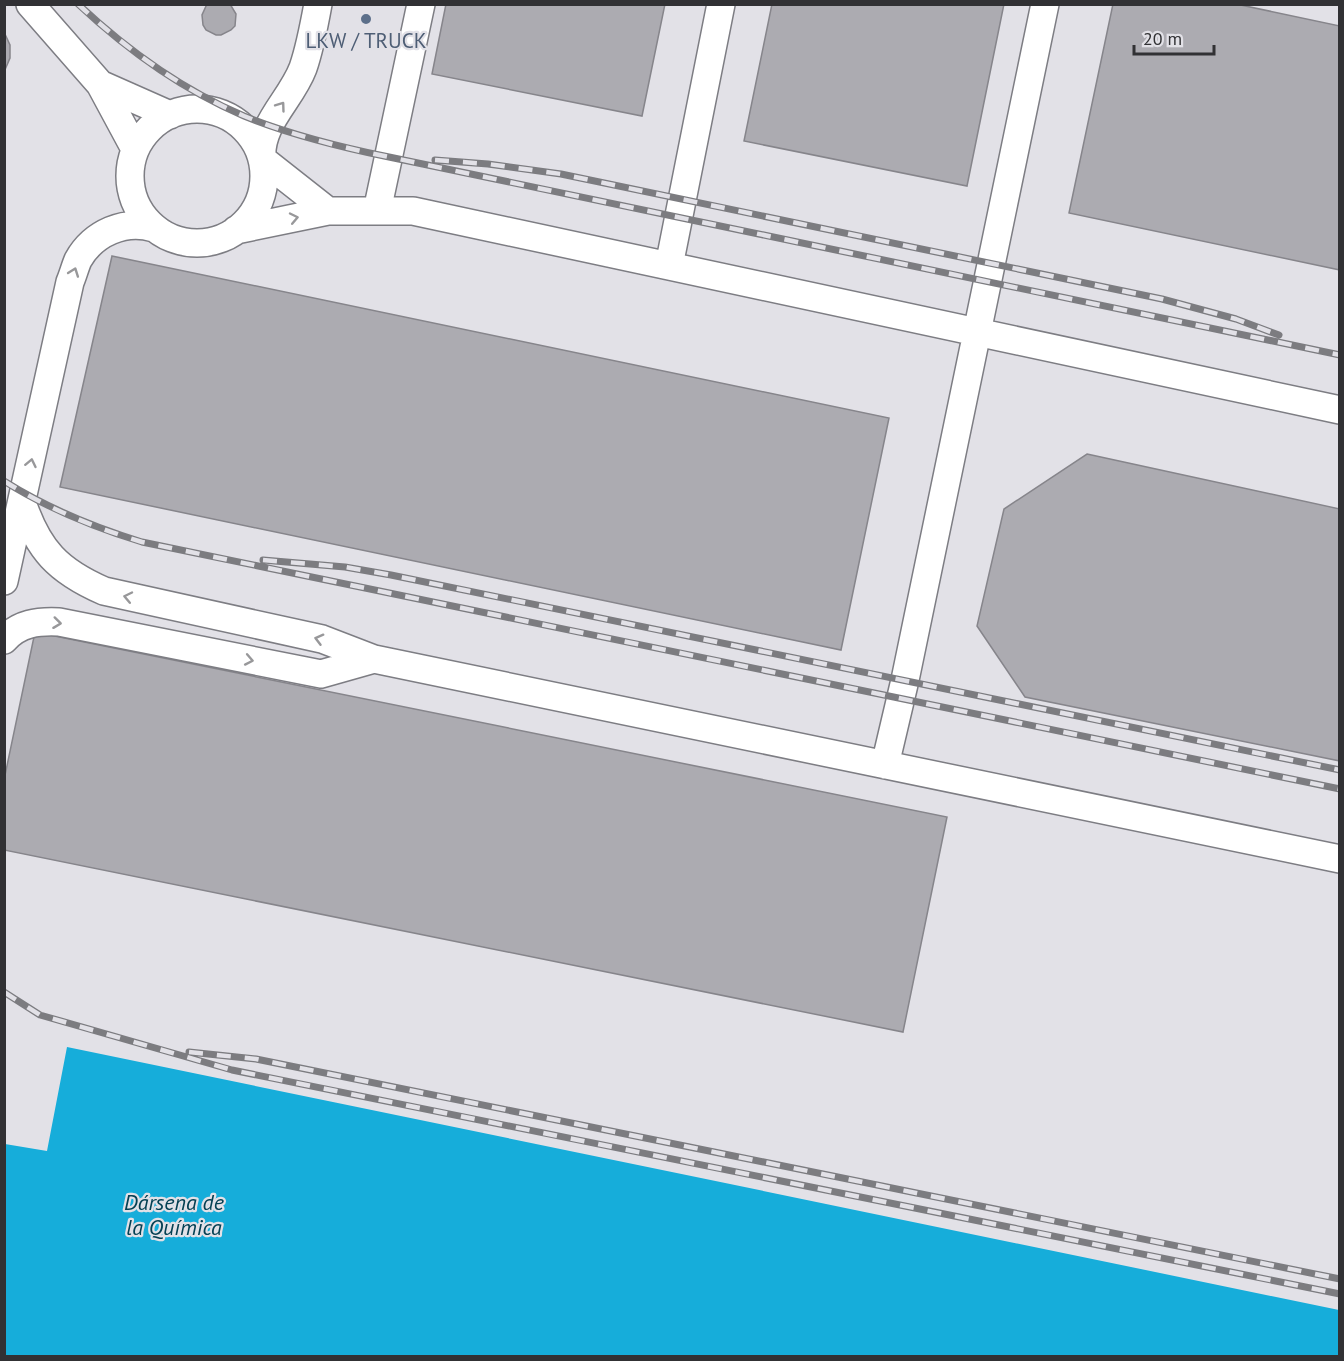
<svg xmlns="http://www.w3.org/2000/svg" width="1344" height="1361" font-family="'PT Sans',sans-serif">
  <rect width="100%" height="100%" fill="#e2e1e7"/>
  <path fill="#16adda" d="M67,1047L1339,1310V1356H5V1144L47,1151Z"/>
  <path fill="#acabb1" stroke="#86858b" stroke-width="1.5" d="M207,4H230L236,14L235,26L231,30L221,35H216L206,30L203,25L202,15Z
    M446,4H665L642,116L432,74Z
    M772,4H1004L967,186L744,141Z
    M1113,4H1236L1340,26V270L1069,213Z
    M4,32L10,45V58L4,72Z
    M112,256L889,418L841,650L60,487Z
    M1087,454L1340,509V761L1025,697L977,626L1004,509Z
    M35,632L947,817L903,1032L4,850V780Z"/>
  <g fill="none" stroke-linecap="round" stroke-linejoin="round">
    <g stroke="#7d7d83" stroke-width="30">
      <path id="minor" d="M30,4L100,84
        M130 176a67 67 0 1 1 134 0a67 67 0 1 1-134 0Z
        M135,149L100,84L170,115
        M328,211H413L1340,410
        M377,211L421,4
        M236,230L328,211L262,159C259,124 291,100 303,68C310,48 314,26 318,4
        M669,266L721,4
        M22,502C38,550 58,571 104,591L322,639L374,659L1340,859
        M4,581L70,282C73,275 75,267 78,260C93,233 125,219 154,228
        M4,640C19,623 38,621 59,622L321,674L374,659
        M885,765L905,680L1045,4"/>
    </g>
    <use href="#minor" stroke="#fff" stroke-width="27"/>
    <g stroke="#7c7c80" stroke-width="7">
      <path id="rail" d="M78,4C126,49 183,90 244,116C291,135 340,147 389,157L1340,355
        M435,160L488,164L561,174L1162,299L1236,319L1279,335
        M4,481C47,508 93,527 142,542L1340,789
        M263,560L345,567L391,575L1340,770
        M4,992L40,1015L232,1070L1340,1294
        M189,1052L256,1059L1340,1279"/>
    </g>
    <use href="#rail" stroke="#e2e1e7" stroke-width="4.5" stroke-dasharray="14" stroke-linecap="butt"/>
  </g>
  <defs><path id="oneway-chevron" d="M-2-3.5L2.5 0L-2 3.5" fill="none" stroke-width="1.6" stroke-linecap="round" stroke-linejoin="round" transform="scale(1.5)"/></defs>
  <g stroke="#98989a">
    <use href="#oneway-chevron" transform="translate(281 106) rotate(-54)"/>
    <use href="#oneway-chevron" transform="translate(294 218) rotate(-12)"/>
    <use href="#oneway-chevron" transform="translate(74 272) rotate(-70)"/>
    <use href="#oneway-chevron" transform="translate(31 463) rotate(-78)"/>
    <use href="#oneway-chevron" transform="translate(128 597) rotate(-168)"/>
    <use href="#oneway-chevron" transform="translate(57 623) rotate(7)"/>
    <use href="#oneway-chevron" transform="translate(319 639) rotate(-165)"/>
    <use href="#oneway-chevron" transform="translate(249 660) rotate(11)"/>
  </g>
  <circle fill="#5c6f8a" stroke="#e2e1e7" stroke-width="2" cx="366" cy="19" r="6"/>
  <g text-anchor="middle" stroke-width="4.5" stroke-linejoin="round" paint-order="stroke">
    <g font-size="21" fill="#4e5e75" stroke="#e2e1e7">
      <text x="366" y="48">LKW / TRUCK</text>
    </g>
    <g font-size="22" font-style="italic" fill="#044053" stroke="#e2e1e7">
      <text x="174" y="1210">Dársena de<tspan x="174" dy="25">la Química</tspan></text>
    </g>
  </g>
  <rect width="1344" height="1361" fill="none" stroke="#313134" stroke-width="12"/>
  <path d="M1134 45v9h80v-9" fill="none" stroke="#313134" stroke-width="3"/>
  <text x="1143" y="45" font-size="18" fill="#313134" stroke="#e2e1e7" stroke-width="4.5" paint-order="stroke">20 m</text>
</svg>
